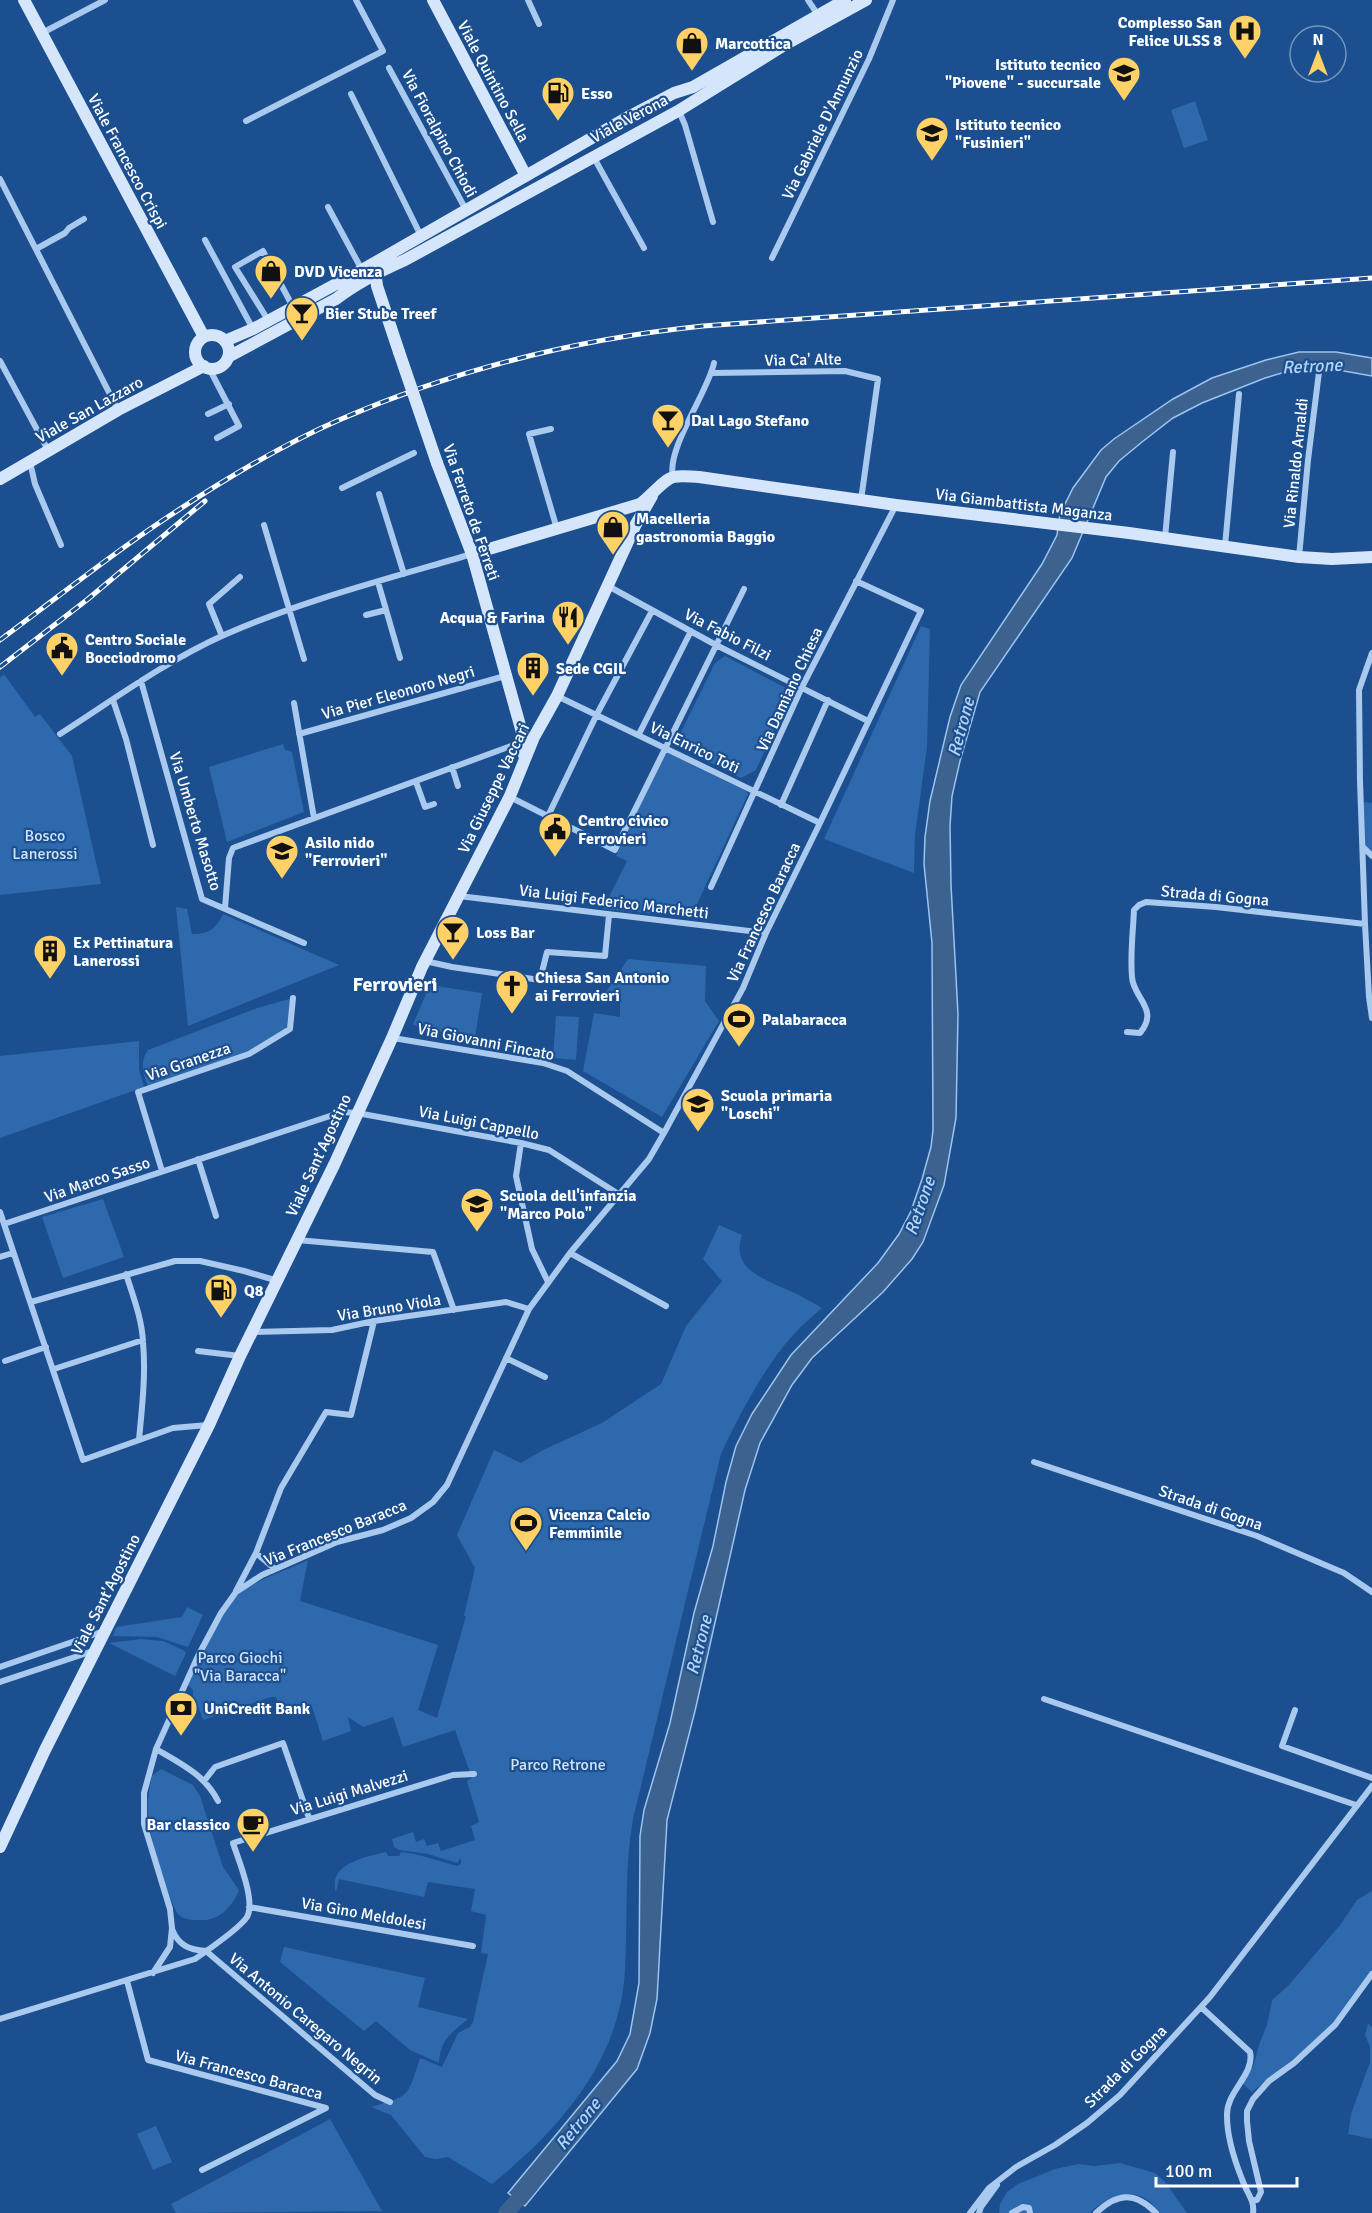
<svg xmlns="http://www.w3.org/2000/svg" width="1372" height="2213" font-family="Signika,sans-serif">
  <rect width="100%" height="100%" fill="#1b4f8f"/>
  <path fill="#2e69ad" d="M1195,101L1208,140L1184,148L1171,110Z
    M921,626L930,629L927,747L915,835L914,873L824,839Z
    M725,656L786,688L789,698L756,770L741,778L681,748L678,738L715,663Z
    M4,674L35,717L40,714L72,756L101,884L0,895V678Z
    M283,744L285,750L292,752L304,812L227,842L209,767Z
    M666,752L746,791L748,794L691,917L603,909L627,861L616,856Z
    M1363,802L1372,803V855L1364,846Z
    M176,907L187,909L192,934C209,934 216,929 223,914L339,965L188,1026Z
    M628,959L706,966L705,1001L719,1021L662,1117L583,1071L594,1013L620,1017V994L606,992Z
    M430,985L482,993L475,1037L421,1029L413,1024Z
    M293,998L290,1029L249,1054L149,1089C143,1074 139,1063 148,1050L257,1008Z
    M556,1016L579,1017L576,1060L553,1058Z
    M139,1041V1069L144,1087L0,1138V1056Z
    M103,1199L124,1257L63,1278L42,1217Z
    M719,1225L742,1235C730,1269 764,1279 788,1290C800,1295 811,1302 822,1308C813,1316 803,1324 794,1334C765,1365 739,1416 721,1454L633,1819C624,1869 628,1919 625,1970C620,2061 560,2129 492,2184L448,2157L436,2159L425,2157L391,2115L371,2107C411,2095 407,2098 420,2058L442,2067L458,2033L470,2027L473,2022L488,1954L481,1953L486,1915L471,1911L475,1889L428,1882L424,1897L339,1879L336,1892C327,1864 365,1857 386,1852L388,1856H399L401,1852L415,1854L457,1866L461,1864V1858L457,1863L428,1854L399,1850L394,1847L392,1839L413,1832L416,1842L424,1839L427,1846L438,1843L441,1851L475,1840L471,1826L479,1822L467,1781L472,1778L455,1730L403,1747L393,1717L363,1727L348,1717L351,1731L323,1741L312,1707L282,1715L276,1697H271L203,1720L197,1703L189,1705L193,1698V1690L188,1685C200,1660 216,1612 237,1595C253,1581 288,1570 308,1560L300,1601L438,1645L418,1710L437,1718L466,1616H464L475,1568L457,1535L494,1450L521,1463L543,1450L602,1423L661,1384L686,1326L722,1281L703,1259Z
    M187,1607L203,1615L188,1647L157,1637L113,1636L116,1627L182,1617Z
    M141,1639L163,1641L183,1650L186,1653L175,1676L109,1643Z
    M161,1769L193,1785L200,1796L223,1867L239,1890C234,1904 222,1918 206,1920C199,1920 185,1921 179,1915C170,1906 149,1832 148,1818C147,1803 149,1789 152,1776Z
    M1372,1891V1976L1330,2030L1252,2092L1242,2083L1254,2064L1259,2045L1267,2025L1272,2000L1288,1986L1340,1925L1357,1900Z
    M284,1947L425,1978L418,2007L468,2019C451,2033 440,2040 439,2063L410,2050L376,2021L364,2031L280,1962Z
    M1368,2024L1372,2027V2139L1348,2134L1351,2114L1370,2062V2047L1365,2035Z
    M330,2119L382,2211L176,2213L171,2204Z
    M156,2126L172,2162L153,2170L137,2134Z
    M1120,2163L1155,2173L1165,2182L1187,2213H1158C1156,2210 1153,2204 1149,2201C1131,2187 1104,2198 1090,2213H999L1000,2204L1007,2192L1018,2184L1055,2169L1078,2164L1095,2166Z"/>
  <path fill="#3c6290" stroke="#9cc4f0" stroke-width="1.5" d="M1299,352H1336L1372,358V376L1327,368H1299L1265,378L1202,403L1173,418L1142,442L1119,461L1106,477L1072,558L980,692L960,761L952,796L950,826L951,885L958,1014L956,1118L944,1185L923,1242L912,1259L883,1292L812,1358L792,1385L760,1443L745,1490L695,1711L667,1820L657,1999L650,2033L637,2069L525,2206L508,2193L617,2061L630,2034L639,1983L640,1836L644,1810L670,1723L694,1613L713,1546L726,1482L736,1446L752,1414L791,1355L878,1263L899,1234L911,1211L922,1179L931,1147L933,1130L932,943L924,864L925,837L930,801L950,717L961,685L1042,564L1057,535L1060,514L1073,488L1101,450L1114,439L1173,399L1212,378L1266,360Z"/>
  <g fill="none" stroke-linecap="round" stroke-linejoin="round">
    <path stroke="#3c6290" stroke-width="16" d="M506,2213L531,2185"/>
    <path stroke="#a9c9ee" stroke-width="6" d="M528,0L539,24
      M808,0L818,15
      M42,33L105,0
      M389,68L466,210
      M351,94L421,236
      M679,111L685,125L713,222
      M246,121L383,51L356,0
      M593,156L644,248
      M0,179L118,410
      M328,207L362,270
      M205,240L253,329
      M36,249L65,233L69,228L84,219
      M772,258L869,59L893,0
      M268,320L235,267L263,251L293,307
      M0,361L48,450
      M209,368L239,426L217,438
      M712,373L845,371L878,379L861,500
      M208,414L229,404
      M551,429L529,434L557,529
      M30,462L35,484L61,545
      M673,477C666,449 708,392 714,363
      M342,488L414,453
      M379,494L404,574
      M264,525L304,659
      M1165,538L1173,452
      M1225,546L1239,394
      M1299,557L1308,460L1319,372
      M378,582L400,658
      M608,586L716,645L868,721
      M366,615L386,610
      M222,636L209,604L240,577
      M1372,653L1359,690L1360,781L1365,924L1369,997L1372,1018
      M141,681L202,899L304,943
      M557,696L820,823
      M113,700L126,739L153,845
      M294,703L314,818
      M60,734C113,700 166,661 224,635C301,601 390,578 472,554
      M299,734L505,676
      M639,734L691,631
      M452,767L458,786
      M416,782L425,807L434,804
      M510,797L615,850L744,589
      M781,805L828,700
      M548,816L597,714L652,611
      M1363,847L1372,856
      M711,887L802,687L896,505
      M459,896L766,933
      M225,908L229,858L233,848L511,746L523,737
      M425,961L452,967L540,980L547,952L605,956L609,915
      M1127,1032L1140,1033C1160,1009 1133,998 1132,977C1130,955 1133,932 1134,910L1139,905L1146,902L1216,907L1365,924
      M393,1038L543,1063L567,1071L664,1133
      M521,1143L516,1176L532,1249L548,1282
      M198,1159L216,1216
      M162,1171L138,1092L249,1054L290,1029L293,998
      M0,1212L83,1460L173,1428L208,1425
      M4,1224L342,1112L357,1113L521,1143L549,1150L620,1195
      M297,1240L433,1252L454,1310
      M570,1253L666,1306
      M0,1257L13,1253
      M126,1274C133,1296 142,1319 143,1342C146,1375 142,1407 139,1440
      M31,1302L175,1261H200L244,1271L278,1281
      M253,1332L332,1330L374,1321L506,1302L529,1309
      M198,1351L240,1356
      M506,1358L545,1377
      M5,1361L46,1347
      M54,1369L143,1340
      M1034,1462L1257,1536L1344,1573L1372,1592
      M256,1553L281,1488L326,1412L351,1415L374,1321
      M236,1591L256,1553L275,1569
      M0,1667L104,1631
      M0,1682L93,1651
      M1044,1699L1356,1805
      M1295,1710L1282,1746L1372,1778
      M156,1749C180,1763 205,1775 218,1801
      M204,1781L215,1767L283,1743L309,1818
      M249,1907L473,1946
      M172,1929C178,1945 189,1950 206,1951
      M206,1951L375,2095L390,2102
      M153,1973L170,1947L172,1928L170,1909L144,1824V1793L156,1749L198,1656L221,1613L236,1592L262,1575L337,1542L383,1530L411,1518L433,1502L447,1485L529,1309L570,1253L649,1159L664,1133L743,988L766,933L820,823L921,611L856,581
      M127,1981L148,2060L326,2108L202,2170
      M1201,2007L1250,2052C1255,2075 1226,2091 1227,2116C1227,2136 1234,2159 1242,2179C1246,2192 1255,2200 1253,2213
      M0,2019L195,1959C208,1950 240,1928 247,1917C256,1901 238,1859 233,1843L453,1775L474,1774
      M1253,2200H1257L1261,2192L1249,2141L1247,2121V2111L1253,2099L1269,2081L1294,2063L1335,2025L1372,1974
      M970,2213L989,2188L1016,2167L1055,2145L1087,2123L1120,2095L1210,1997L1372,1786
      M979,2213L981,2207L997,2185
      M1012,2213L1023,2207L1029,2208L1030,2213
      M1096,2213C1117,2193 1135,2191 1156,2213"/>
    <path stroke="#d6e6fa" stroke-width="12" d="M24,0L204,337
      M433,0L526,176
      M375,269L377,286L399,352
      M195 352a17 17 0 1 1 34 0a17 17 0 1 1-34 0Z
      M225,341L253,329L362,270L630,116L674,93L693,87L845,0
      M228,357L336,299C357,283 380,271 405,260L678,111L786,44L866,0
      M437,463L472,554L523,736L524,755
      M0,479L118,410L204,366
      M472,554L640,504C650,497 665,478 674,477C682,475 691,477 699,477L896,505L1129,533L1299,557L1332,559L1372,557
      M0,1847L45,1750L209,1425L240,1356L334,1165L392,1038L422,967L510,796L534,737L557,696L636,524L652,496"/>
    <g stroke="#fff" stroke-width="5">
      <path id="rail" d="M0,640C50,603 99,564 150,529C210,488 273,449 339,420C456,369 577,339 703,326L1372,278
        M0,667L88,599L205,501"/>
    </g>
    <use href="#rail" stroke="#1b4f8f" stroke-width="3" stroke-dasharray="9" stroke-linecap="butt"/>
    <path stroke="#d6e6fa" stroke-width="12" d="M399,352L437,463"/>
  </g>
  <defs>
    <g id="hospital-pin" transform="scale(1.725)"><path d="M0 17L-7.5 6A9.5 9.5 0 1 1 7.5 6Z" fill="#ffd166" stroke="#1b4f8f"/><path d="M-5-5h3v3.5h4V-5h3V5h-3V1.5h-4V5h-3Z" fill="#111"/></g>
    <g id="shop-pin" transform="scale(1.725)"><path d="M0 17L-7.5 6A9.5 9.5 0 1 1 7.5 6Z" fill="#ffd166" stroke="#1b4f8f"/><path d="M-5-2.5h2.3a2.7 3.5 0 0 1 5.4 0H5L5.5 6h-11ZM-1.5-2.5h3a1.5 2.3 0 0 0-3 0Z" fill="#111"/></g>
    <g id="school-pin" transform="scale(1.725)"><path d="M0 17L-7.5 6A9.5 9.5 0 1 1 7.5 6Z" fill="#ffd166" stroke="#1b4f8f"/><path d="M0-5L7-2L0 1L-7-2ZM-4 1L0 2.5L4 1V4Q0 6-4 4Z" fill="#111"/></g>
    <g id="fuel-pin" transform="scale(1.725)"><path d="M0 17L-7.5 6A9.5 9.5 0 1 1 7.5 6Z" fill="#ffd166" stroke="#1b4f8f"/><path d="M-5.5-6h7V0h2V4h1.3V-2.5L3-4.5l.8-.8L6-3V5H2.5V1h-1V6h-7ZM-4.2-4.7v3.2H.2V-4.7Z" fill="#111"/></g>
    <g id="bar-pin" transform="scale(1.725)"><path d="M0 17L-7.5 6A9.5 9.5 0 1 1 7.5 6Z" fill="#ffd166" stroke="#1b4f8f"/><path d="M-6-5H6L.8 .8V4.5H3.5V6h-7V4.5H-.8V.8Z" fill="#111"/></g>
    <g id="restaurant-pin" transform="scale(1.725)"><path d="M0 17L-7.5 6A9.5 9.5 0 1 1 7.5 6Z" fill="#ffd166" stroke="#1b4f8f"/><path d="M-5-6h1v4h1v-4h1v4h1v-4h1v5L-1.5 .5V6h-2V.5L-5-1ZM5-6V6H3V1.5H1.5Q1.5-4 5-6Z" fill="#111"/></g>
    <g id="civic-pin" transform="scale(1.725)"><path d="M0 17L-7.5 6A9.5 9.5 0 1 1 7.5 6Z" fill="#ffd166" stroke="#1b4f8f"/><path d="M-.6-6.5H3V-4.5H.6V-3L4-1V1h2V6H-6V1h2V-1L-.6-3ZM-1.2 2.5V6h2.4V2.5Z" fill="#111"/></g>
    <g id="building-pin" transform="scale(1.725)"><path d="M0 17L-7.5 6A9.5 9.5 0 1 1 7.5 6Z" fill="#ffd166" stroke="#1b4f8f"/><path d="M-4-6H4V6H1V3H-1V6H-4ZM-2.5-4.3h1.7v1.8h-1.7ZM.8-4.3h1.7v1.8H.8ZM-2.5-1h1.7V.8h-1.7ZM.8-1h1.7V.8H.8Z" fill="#111"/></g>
    <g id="church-pin" transform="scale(1.725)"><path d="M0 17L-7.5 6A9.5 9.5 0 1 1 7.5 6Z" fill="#ffd166" stroke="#1b4f8f"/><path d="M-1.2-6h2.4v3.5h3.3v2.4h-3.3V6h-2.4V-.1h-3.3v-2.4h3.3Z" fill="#111"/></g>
    <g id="stadium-pin" transform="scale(1.725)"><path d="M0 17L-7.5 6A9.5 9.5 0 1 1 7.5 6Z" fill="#ffd166" stroke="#1b4f8f"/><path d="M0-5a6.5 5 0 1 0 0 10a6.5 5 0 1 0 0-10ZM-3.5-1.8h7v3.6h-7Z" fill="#111"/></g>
    <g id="bank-pin" transform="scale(1.725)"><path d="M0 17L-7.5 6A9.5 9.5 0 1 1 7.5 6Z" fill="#ffd166" stroke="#1b4f8f"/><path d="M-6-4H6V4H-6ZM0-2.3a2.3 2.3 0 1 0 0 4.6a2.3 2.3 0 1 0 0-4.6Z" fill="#111"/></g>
    <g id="cafe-pin" transform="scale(1.725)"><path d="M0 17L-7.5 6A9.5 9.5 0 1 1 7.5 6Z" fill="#ffd166" stroke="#1b4f8f"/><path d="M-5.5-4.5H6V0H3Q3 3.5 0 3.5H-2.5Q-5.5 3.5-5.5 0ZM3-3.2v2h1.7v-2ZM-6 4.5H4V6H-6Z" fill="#111"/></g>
  </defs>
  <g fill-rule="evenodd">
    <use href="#hospital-pin" x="1245" y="31"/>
    <use href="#shop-pin" x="692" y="43"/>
    <use href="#school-pin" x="1124" y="73"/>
    <use href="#fuel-pin" x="558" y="93"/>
    <use href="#school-pin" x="932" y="133"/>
    <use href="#shop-pin" x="271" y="271"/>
    <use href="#bar-pin" x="302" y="313"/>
    <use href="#bar-pin" x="668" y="420"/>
    <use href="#shop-pin" x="613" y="527"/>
    <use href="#restaurant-pin" x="568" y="617"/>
    <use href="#civic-pin" x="62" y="648"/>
    <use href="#building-pin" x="533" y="668"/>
    <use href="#civic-pin" x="555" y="829"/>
    <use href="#school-pin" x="282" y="851"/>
    <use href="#bar-pin" x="453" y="932"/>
    <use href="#building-pin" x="50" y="951"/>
    <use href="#church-pin" x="512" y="986"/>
    <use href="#stadium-pin" x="739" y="1019"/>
    <use href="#school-pin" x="698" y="1104"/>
    <use href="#school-pin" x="477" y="1204"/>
    <use href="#fuel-pin" x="221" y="1290"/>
    <use href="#stadium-pin" x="526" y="1523"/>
    <use href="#bank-pin" x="181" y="1708"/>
    <use href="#cafe-pin" x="253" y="1824"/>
  </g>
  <g text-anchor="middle" stroke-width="4.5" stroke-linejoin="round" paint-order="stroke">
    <g font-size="16" font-weight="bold" fill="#fff" stroke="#1b4f8f" text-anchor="start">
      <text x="1222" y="28" text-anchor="end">Complesso San<tspan x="1222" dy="18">Felice ULSS 8</tspan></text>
      <text x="715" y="49">Marcottica</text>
      <text x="1101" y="70" text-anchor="end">Istituto tecnico<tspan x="1101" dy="18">"Piovene" - succursale</tspan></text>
      <text x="581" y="99">Esso</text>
      <text x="955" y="130">Istituto tecnico<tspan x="955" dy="18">"Fusinieri"</tspan></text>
      <text x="294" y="277">DVD Vicenza</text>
      <text x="325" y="319">Bier Stube Treef</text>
      <text x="691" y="426">Dal Lago Stefano</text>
      <text x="636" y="524">Macelleria<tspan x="636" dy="18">gastronomia Baggio</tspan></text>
      <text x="545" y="623" text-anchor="end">Acqua &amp; Farina</text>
      <text x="85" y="645">Centro Sociale<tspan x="85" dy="18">Bocciodromo</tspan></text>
      <text x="556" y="674">Sede CGIL</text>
      <text x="578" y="826">Centro civico<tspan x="578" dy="18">Ferrovieri</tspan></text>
      <text x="305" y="848">Asilo nido<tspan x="305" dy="18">"Ferrovieri"</tspan></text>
      <text x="476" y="938">Loss Bar</text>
      <text x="73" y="948">Ex Pettinatura<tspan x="73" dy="18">Lanerossi</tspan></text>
      <text x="535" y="983">Chiesa San Antonio<tspan x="535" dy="18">ai Ferrovieri</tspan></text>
      <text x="762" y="1025">Palabaracca</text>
      <text x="721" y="1101">Scuola primaria<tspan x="721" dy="18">"Loschi"</tspan></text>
      <text x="500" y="1201">Scuola dell'infanzia<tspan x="500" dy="18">"Marco Polo"</tspan></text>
      <text x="244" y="1296">Q8</text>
      <text x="549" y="1520">Vicenza Calcio<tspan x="549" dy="18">Femminile</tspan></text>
      <text x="204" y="1714">UniCredit Bank</text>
      <text x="230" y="1830" text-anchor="end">Bar classico</text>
    </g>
    <g font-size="16" fill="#fff" stroke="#1b4f8f">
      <text transform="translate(494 81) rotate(62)" y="6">Viale Quintino Sella</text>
      <text transform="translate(629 118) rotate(-28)" y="6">Viale Verona</text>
      <text transform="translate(822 124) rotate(-64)" y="6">Via Gabriele D'Annunzio</text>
      <text transform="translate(440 133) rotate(62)" y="6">Via Fioralpino Chiodi</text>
      <text transform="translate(128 161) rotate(62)" y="6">Viale Francesco Crispi</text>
      <text transform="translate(803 359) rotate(-1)" y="6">Via Ca' Alte</text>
      <text transform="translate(89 409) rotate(-29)" y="6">Viale San Lazzaro</text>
      <text transform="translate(1295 463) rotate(-84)" y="6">Via Rinaldo Arnaldi</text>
      <text transform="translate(1024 504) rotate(7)" y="6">Via Giambattista Maganza</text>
      <text transform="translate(472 512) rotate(71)" y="6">Via Ferreto de Ferreti</text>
      <text transform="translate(728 634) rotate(27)" y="6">Via Fabio Filzi</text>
      <text transform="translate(789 689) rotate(-65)" y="6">Via Damiano Chiesa</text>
      <text transform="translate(398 692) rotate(-16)" y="6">Via Pier Eleonoro Negri</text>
      <text transform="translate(695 747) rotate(26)" y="6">Via Enrico Toti</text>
      <text transform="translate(493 788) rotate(-64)" y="6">Via Giuseppe Vaccari</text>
      <text transform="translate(196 821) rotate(73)" y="6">Via Umberto Masotto</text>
      <text transform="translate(1215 895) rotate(5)" y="6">Strada di Gogna</text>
      <text transform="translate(614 901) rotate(7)" y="6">Via Luigi Federico Marchetti</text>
      <text transform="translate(763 912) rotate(-65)" y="6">Via Francesco Baracca</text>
      <text transform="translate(486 1041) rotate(11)" y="6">Via Giovanni Fincato</text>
      <text transform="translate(188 1061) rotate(-19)" y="6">Via Granezza</text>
      <text transform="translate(479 1122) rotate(11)" y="6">Via Luigi Cappello</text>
      <text transform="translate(318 1155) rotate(-65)" y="6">Viale Sant'Agostino</text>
      <text transform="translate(97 1179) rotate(-19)" y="6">Via Marco Sasso</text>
      <text transform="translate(389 1307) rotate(-9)" y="6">Via Bruno Viola</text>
      <text transform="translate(1211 1507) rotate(19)" y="6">Strada di Gogna</text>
      <text transform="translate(335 1532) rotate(-22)" y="6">Via Francesco Baracca</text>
      <text transform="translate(105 1594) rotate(-63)" y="6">Viale Sant'Agostino</text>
      <text transform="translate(349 1792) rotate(-17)" y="6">Via Luigi Malvezzi</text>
      <text transform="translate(364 1913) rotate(10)" y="6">Via Gino Meldolesi</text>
      <text transform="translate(306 2018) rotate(40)" y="6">Via Antonio Caregaro Negrin</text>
      <text transform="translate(1125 2066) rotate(-45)" y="6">Strada di Gogna</text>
      <text transform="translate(249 2074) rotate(15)" y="6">Via Francesco Baracca</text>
    </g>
    <g font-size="16" fill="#cfe3fa" stroke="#1b4f8f">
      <text x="45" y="841">Bosco<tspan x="45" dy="18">Lanerossi</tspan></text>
      <text x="240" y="1663">Parco Giochi<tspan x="240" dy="18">"Via Baracca"</tspan></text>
      <text x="558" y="1770">Parco Retrone</text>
    </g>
    <g font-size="18" font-style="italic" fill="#b5d3f5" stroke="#1b4f8f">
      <text transform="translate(1312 366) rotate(-3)" y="6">Retrone</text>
      <text transform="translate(961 727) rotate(-75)" y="6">Retrone</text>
      <text transform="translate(920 1206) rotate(-71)" y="6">Retrone</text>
      <text transform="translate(699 1645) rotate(-76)" y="6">Retrone</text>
      <text transform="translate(578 2124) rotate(-51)" y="6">Retrone</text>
    </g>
    <g font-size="20" font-weight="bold" fill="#fff" stroke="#1b4f8f">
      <text x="395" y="991">Ferrovieri</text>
    </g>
  </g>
  <g transform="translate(1318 54)"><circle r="28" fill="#1b4f8f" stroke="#7695bc" stroke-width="1.5"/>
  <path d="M0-4.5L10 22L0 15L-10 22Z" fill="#ffd166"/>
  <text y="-9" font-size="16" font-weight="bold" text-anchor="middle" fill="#ffffff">N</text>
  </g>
  <path d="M1156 2177v9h141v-9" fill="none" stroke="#ffffff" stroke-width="3"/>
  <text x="1165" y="2177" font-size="18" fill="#ffffff" stroke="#1b4f8f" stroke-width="4.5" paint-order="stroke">100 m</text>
</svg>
